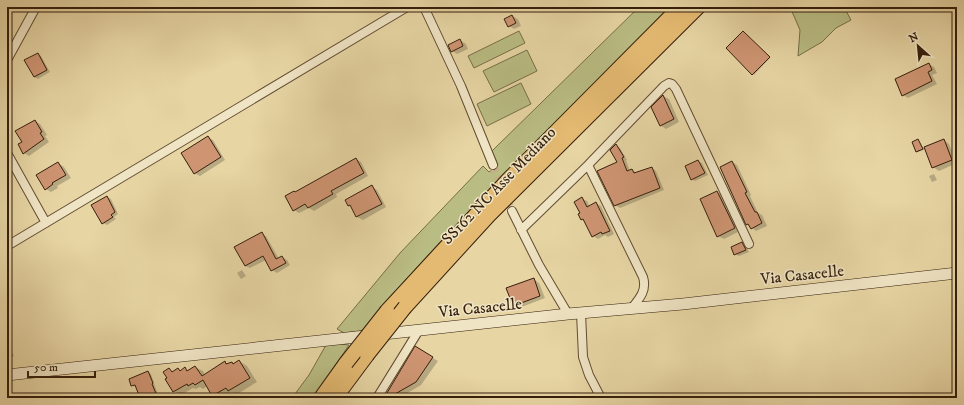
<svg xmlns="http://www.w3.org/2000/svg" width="964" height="405" font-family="'IM FELL DW Pica',serif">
  <rect width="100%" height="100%" fill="#e7d5a4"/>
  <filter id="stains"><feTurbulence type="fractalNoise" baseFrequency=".005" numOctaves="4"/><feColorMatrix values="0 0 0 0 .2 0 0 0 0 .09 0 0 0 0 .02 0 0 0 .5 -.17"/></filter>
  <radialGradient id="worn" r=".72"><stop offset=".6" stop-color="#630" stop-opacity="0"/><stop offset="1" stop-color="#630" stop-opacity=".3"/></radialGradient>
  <path fill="#b9bc83" stroke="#776e48" d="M639,7H672C567,113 457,216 362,331L344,333L337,329L400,253L483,166L489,172L498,165L492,151Z
    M790,7H844L851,20L836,28L822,42L798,56L800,30Z
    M519,31L525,43L474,68L468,56Z
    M527,50L537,71L494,92L483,71Z
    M521,83L531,104L487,126L477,104Z
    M333,343L349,345L313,398H292L309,375L326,345Z"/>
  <path fill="#0003" d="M512,16L518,19L521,26L514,29L509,26Z
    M744,33L770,58L754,75L753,74Z
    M460,40L466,44L468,49L457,54L452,51Z
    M38,54L41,56L50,72L38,79L34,77Z
    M929,64L934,67L937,73L932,75L937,84L908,98L903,95Z
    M663,96L669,99L679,122L666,129L660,125Z
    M35,121L40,124L47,135L45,136L49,142L29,156L24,153L23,142Z
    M208,137L213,140L225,160L200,176L194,173Z
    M918,140L924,149L944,140L949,144L957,163L939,171L933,167L926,149L918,152L917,151L913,142Z
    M616,145L620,148L627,160H626L630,171L632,170L637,173L652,168L656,171L664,190L620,208L615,205L618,162Z
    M356,159L361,162L368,176L336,194L337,197L314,211L309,208L299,213L294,210L295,193Z
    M698,161L702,163L708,175L695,181L692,179Z
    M732,162L737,165L751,195L750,196L758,213L762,215L767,226L756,231L747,224Z
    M58,163L64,167L71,178L57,186L58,188L51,192L46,189Z
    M934,174L937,180L932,182L929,176Z
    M372,187L377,190L386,207L363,220L357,217L352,207L349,206Z
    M717,192L722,195L740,231L724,239L718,236Z
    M107,197L111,199L118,214L114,217L116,219L107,225L103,223Z
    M582,199L587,201L590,207L596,203L601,206L614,234L608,237L605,235L598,239L593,236L586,222L582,219Z
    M262,234L266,236L279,259L282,257L287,260L290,265L277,273L272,270L266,260L250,268L245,266Z
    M742,243L745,245L749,252L739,256L735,254Z
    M242,270L246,276L241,279L237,273Z
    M534,279L539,283L545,298L519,308L513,305Z
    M7,343L14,356L7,360Z
    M421,351L438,361L421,385L399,398H385Z
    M239,361L247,366L257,382L236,395L232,392L223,398H218L213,395L207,386L203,389L200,387L196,389L193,388L181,395L174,391L169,370L174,372L178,370L181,371L185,369L189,371L195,367L203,371L205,375L225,363L228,364L232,363L234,364Z
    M148,372L151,374L159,398H141L136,387L132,385Z"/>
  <path fill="#cf9573" stroke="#351f0c" d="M512,15L516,23L508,27L504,19Z
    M743,31L770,57L752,75L726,48Z
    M460,39L463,46L451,52L448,45Z
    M38,53L47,70L34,77L24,60Z
    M929,63L932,70L928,72L932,81L902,96L895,79Z
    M663,95L674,119L660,126L651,107Z
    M35,120L42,132L40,133L44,139L23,154L18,144L22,142L15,131Z
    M208,136L221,157L194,174L181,153Z
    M918,139L923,149L916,152L912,142Z
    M944,139L952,160L932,168L924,147Z
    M616,144L624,157L622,158L627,171L632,169L634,173L652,167L660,188L614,206L597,171L617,162L610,150Z
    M356,158L364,173L331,191L333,194L308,208L305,204L293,211L285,196L294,191L295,192Z
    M698,160L705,173L691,180L685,166Z
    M732,161L747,192L745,193L755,212H757L762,223L751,229L748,224L746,225L720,167Z
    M58,162L66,175L52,183L53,184L45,190L36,175Z
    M372,185L382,204L356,217L350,205L348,206L345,200Z
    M717,191L735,228L717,237L700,199Z
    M107,196L115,212L111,215L113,217L102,224L91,205Z
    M582,197L587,207L596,202L610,231L602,234L601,232L592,237L583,219L581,220L578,214L580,213L574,202Z
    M262,232L276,259L282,256L286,263L271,271L263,256L245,266L234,247Z
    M742,242L746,250L734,255L731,247Z
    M534,278L540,296L513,306L506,288Z
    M415,346L433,357L416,382L388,398H384Z
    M239,360L250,378L228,391L226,388L212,396L203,380L195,385L193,383L188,386L187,384L173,392L165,379L167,378L163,372L169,368L172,372L178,368L180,371L185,367L187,371L195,366L202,376L225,361L226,364L232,362L233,364Z
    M148,371L153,383L152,384L158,398H140L135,385L131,386L129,379Z"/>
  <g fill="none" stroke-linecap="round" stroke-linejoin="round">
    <path stroke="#c3b186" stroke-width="8" stroke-dasharray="8 4" stroke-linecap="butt" d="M493,165L512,211"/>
    <g stroke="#624c32" stroke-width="10">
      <path id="street" d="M424,7L461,86L493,165
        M7,60L36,7
        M7,153L46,223
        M588,165L643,277C647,290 640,298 632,308
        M512,211L539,265L568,314
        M521,230L588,165L664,86L669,83L672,84L676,89L749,244
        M7,246L407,7
        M581,313L583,357L589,375L601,398
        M377,398L419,330"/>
    </g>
    <g stroke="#351f0c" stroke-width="12">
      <path id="secondary" d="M7,375L568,314L683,304L957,273"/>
    </g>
    <g stroke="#351f0c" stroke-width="16">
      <path id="highway" d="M405,307L489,215L698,7
        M387,311L508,180L680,7
        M321,398L346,363
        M335,398L367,355"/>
    </g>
    <use href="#street" stroke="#efe4c4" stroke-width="8"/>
    <use href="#secondary" stroke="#efe4c4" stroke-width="11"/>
    <use href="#highway" stroke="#e4ba72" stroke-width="14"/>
    <g stroke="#351f0c" stroke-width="16" stroke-linecap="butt">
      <path id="highway-bridge" d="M367,355L405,307
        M346,363L387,311"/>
    </g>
    <use href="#highway-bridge" stroke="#e4ba72" stroke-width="14"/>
  </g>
  <g text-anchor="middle" stroke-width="3" stroke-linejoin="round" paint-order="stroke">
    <g font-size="16" fill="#351f0c" stroke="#efe4c4">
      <text transform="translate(498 185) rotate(-46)" y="6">SS162 NC Asse Mediano</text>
      <text transform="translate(802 274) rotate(-6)" y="6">Via Casacelle</text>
      <text transform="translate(480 307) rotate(-6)" y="6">Via Casacelle</text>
    </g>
  </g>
  <rect width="964" height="405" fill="none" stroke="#e7d5a4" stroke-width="24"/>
  <rect x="8" y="8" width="948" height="389" fill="none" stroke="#351f0c" stroke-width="2"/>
  <rect x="12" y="12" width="940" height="381" fill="none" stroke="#351f0c"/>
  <g transform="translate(918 46) rotate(333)" stroke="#efe4c4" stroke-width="3" paint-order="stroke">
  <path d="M0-3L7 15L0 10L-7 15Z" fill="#351f0c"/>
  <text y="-6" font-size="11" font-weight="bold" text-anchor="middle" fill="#351f0c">N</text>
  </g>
  <path d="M28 371v6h67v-6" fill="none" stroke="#351f0c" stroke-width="2"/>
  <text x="34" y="371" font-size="12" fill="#351f0c" stroke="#efe4c4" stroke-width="3" paint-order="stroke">50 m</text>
  <rect width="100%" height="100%" filter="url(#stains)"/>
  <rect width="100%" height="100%" fill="url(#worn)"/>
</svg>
